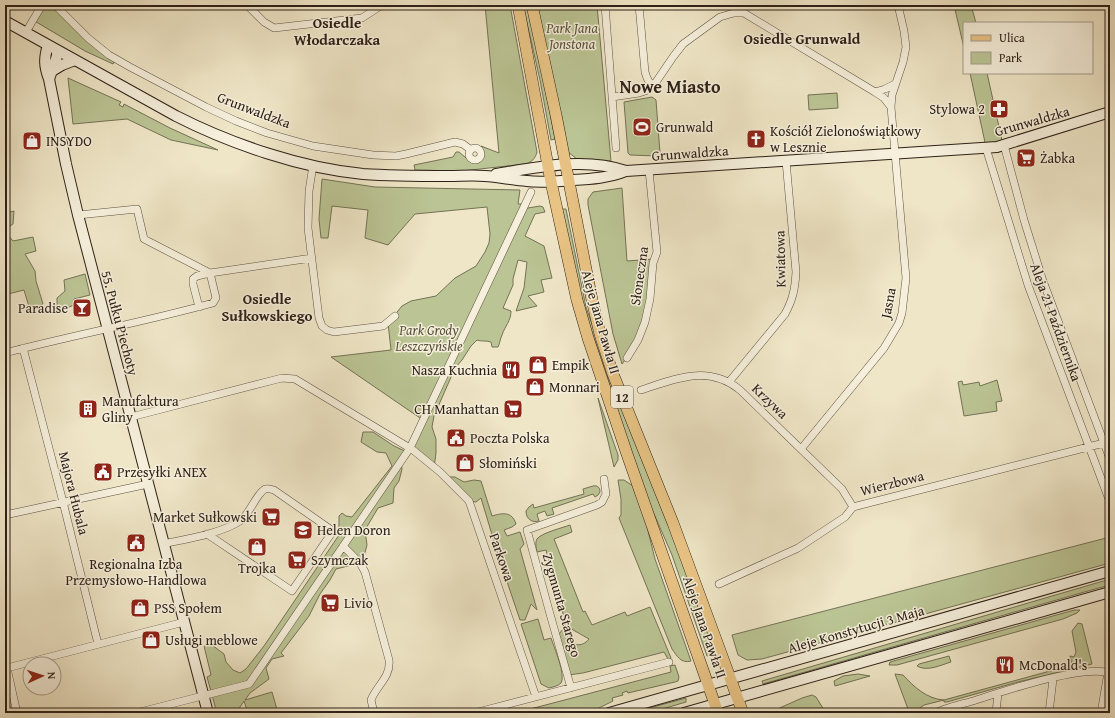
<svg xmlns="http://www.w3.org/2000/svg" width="1115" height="718" font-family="'Gentium Book Plus',serif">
  <rect width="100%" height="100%" fill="#efe6c7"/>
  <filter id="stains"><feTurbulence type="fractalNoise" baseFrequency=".005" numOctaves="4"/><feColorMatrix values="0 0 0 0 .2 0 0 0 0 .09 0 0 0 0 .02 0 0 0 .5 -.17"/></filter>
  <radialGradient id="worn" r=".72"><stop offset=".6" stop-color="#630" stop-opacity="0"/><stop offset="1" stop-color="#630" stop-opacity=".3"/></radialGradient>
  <path fill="#bbc494" stroke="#747256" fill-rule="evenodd" d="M42,5H55L116,59L113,64L85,51L33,20Z
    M485,5H510L537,152C535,159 532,162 525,164L462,171L415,170L414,165L453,157L456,152H459L472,163H479C484,157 485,153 481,146L499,153Z
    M523,5H529L555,139L551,140L540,80Z
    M536,5H597L611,161L577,159L568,152Z
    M954,5H971L976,23H964V48Z
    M970,73H987L1003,145L986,147Z
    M68,78L121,102L119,105L123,107L124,104L170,128L218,150L171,140L127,119L73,124Z
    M837,93L838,108L809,110L808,95Z
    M652,97L656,100L660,153L657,156L630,155L628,153L624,102Z
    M322,179L375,187L520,190L518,204H524L522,209L540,206L543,207L545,212L535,214L525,236L544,246L552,278L541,280L544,292L528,296L537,306L516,311L524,288L527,262L518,260L513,279V285L503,308L511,311C511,321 505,326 502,335C500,339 500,343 498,347H492L491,342C485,340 482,342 477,340L471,346L462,360L455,368L434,416L432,427L436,439V453L434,468L410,448L423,420L331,357L391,350L388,323L402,306L411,301L436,296L455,278L476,266L485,252L489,243L490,234L487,207L415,214L388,245L365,238L368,210L332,206L328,238H321L319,219Z
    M622,188L627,261L654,259L650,299L633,349L622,364L613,334L588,205V199L593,192Z
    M561,209H566L586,307L620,405L693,587L717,653L707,656L672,555L651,507L632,454L584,308Z
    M14,211L13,224L6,229L7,234L13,241L33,237L36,251L25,254L35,271L36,281L43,304L30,310L24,290L8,294L5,282V212L6,213Z
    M85,274L90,295L74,299L75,305L59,310L57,307V298L65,291L64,280Z
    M997,380L1002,401L996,402L997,411L964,416L958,382L962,381L963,385L979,382L980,386Z
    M598,398L618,455V460L614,467Z
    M363,432H373L394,446L407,452L401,461L402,469L399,481L394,488L393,503L378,508L365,530L367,545L363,560L360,563L336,569L330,580L320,594L309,616L281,653L284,656L272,659L266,668L269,679L250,693L245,700L272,692L278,713H248L244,701L236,713H217L207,677L211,675L204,646L212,645L224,654L226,662L233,670L240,673L246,669L264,646L339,535V516L342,513L346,516L352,517L392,466L386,453L377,452L361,442Z
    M450,477H455L464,482L474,480L481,481L492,516C502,513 512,511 516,524L512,527L504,530L507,536L520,532L524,544L520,549L537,610L531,604L525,620H520L499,558L481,498L476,502L469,501L446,478Z
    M618,480H624L633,486L645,519L655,559L691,661C681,664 677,656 672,649L619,518L621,515V499Z
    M593,486C598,485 600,488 600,492L598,495L595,497L593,494L552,508L554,514L547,516L545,511L537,514L539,521C532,523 526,519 526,511L529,507L533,504L534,508L584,494L583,489Z
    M570,525L572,532L554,539L583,612L585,611L592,625L625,612L627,616L650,607L671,658L668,659L664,652L583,673L568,675L556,638L566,625L546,550L537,552C536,547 535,543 537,539C541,533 562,528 570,525ZM568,627L589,639C582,648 571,646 567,636Z
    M1110,537V563L762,659L747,660L738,655L732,635Z
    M1110,579V585L1095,589L763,684L762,681Z
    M1074,610H1080L1077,613L1063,619L897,665H889L890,662Z
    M538,619L544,640L551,638C554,647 566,675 561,683C558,686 553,687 549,688L541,684L521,624Z
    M1078,623L1082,624L1092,664L1018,682L947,702H944V700L924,705L913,713H894L908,709L895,674L903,675C914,687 927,699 944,700L1072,665L1070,656L1074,657L1076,652L1075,647L1072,631Z
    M949,656L951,662C941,665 927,672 917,666L919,664Z
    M675,665L679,677L678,681L675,682L628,693L627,691L622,693L623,695L612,698L613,701L599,708L583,713H515L671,672L670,666Z
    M858,674L870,676L835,686L834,681L843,676Z
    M812,695L816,697L826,713H764L768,711H773L802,698Z
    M686,698V702L649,713H631Z"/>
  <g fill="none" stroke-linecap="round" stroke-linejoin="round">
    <g stroke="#5e5243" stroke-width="8">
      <path id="street" d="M55,5L88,38L109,55L130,67L206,107L236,121L267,133L313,146L373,155L396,156L406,154L455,142L463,144L471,150
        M247,5L264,22L274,28L362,18L382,5
        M605,5L616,148
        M639,5L645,72L647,78L652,87
        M736,5L744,13
        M26,32L42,5
        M875,92L885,89L895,84
        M612,97L639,93L648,90L656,82L673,57L683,44L720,17L734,13H744L875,92L884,98L891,107
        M1004,145L1024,220L1043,281L1110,459
        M986,148L1028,285L1110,502
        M469 154a6 6 0 1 1 12 0a6 6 0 1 1-12 0Z
        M313,165L309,191L308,228L319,318L322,326L327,330L334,332L383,326L395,316
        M78,215L137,209L144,239L210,273L312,258
        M23,348L63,502L98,644
        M5,353C74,335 144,322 213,303L216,298L210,273L197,276L193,279V284L199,307
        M627,358L638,340L645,322L650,299L653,263L657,252L649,170
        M729,382L785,314C793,299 795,289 796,272L786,161
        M641,390C675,379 708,364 740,390L842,489L853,507
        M131,417L282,378L295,379L413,450L440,472L469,501L536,697
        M801,449L884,348L899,323L902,313L906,278L891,107L892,95L903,62L906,47L904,31L898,5
        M5,515L148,484
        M163,544C186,539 220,534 240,521C250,514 256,494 265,489C268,488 271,489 274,490L333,531L292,591L207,534
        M343,546L360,563L365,572L389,660C391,677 377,685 371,700L374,713
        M719,584L798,548L845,517L853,507L1104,443
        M5,659L17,713
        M7,668L184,622
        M571,688L550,614L527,530L597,505L602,502L606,494L604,479
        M136,713L249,684L410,448L531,192
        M474,713L669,662
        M935,713C948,707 963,704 976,700C1004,691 1084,664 1110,673
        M996,713L998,693
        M1049,713L1053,679
        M1101,713L1108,672"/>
    </g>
    <g stroke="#2e2017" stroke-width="12">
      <path id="secondary" d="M5,21L176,116C231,144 301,168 363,174C392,176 420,176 448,176C461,176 473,175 485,176C499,177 513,180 527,181C542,183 558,181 573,180C591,179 609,178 626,171L997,147L1110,112
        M48,45C44,58 44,66 49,79L66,164L78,215L208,713
        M52,71L62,65L75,60
        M49,79L57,56V50
        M496,174C538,167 585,157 626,171
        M609,713L1110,571
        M684,713L1110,592"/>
    </g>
    <g stroke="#2e2017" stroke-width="12">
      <path id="primary" d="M518,5L551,182L577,300L588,338L627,454L718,713
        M532,5L556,115L592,300L600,334L613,374L673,523L743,713"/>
    </g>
    <use href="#street" stroke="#f5efdb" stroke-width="7"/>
    <use href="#secondary" stroke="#f5efdb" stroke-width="10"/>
    <use href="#primary" stroke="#e8c384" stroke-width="11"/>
  </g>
  <defs>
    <g id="pharmacy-square" transform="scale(1)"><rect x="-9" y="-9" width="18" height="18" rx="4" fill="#8f2418" stroke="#f5efdb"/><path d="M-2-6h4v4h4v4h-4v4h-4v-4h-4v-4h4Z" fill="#fff"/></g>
    <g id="stadium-square" transform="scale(1)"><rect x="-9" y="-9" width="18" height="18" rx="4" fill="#8f2418" stroke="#f5efdb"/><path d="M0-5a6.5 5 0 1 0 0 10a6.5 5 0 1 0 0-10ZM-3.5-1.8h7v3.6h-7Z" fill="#fff"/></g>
    <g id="church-square" transform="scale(1)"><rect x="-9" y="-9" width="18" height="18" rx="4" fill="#8f2418" stroke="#f5efdb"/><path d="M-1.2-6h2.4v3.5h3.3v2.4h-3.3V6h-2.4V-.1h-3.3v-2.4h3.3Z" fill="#fff"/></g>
    <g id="shop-square" transform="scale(1)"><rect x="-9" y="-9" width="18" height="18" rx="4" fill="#8f2418" stroke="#f5efdb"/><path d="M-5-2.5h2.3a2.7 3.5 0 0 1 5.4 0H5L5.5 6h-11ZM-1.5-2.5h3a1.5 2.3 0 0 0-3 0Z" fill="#fff"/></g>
    <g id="supermarket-square" transform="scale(1)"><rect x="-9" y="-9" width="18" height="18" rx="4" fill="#8f2418" stroke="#f5efdb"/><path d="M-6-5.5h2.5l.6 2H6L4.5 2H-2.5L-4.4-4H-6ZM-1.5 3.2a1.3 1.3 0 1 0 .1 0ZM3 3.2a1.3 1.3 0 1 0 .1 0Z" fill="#fff"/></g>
    <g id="bar-square" transform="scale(1)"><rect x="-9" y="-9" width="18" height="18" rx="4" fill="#8f2418" stroke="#f5efdb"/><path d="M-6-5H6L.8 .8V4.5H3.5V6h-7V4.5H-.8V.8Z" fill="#fff"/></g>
    <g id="restaurant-square" transform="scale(1)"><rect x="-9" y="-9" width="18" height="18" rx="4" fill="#8f2418" stroke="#f5efdb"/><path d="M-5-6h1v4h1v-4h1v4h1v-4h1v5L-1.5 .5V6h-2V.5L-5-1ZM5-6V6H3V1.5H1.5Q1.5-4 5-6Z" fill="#fff"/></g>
    <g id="building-square" transform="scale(1)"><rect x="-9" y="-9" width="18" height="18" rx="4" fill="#8f2418" stroke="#f5efdb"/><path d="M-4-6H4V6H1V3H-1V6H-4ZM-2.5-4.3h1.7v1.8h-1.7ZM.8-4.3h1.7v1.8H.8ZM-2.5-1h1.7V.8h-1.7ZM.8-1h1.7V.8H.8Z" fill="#fff"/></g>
    <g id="civic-square" transform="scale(1)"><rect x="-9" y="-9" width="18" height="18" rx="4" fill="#8f2418" stroke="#f5efdb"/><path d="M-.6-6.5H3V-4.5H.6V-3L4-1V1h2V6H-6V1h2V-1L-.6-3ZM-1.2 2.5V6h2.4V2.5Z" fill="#fff"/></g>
    <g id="university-square" transform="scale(1)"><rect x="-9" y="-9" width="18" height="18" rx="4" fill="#8f2418" stroke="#f5efdb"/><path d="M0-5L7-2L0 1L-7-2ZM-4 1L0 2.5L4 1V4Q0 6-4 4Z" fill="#fff"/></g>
  </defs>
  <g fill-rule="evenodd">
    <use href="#pharmacy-square" x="999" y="109"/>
    <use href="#stadium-square" x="642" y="127"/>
    <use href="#church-square" x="756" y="139"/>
    <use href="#shop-square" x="32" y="141"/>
    <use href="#supermarket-square" x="1026" y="158"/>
    <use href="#bar-square" x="82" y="308"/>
    <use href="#shop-square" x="538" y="365"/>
    <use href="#restaurant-square" x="511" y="370"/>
    <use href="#shop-square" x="535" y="387"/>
    <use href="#building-square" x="88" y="409"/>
    <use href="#supermarket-square" x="513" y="409"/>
    <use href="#civic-square" x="456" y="438"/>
    <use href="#shop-square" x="465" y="463"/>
    <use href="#civic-square" x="103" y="472"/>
    <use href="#supermarket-square" x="271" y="517"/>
    <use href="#university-square" x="303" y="530"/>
    <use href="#civic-square" x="136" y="543"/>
    <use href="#shop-square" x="257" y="547"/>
    <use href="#supermarket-square" x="297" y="560"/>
    <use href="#supermarket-square" x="330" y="603"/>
    <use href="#shop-square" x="140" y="608"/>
    <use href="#shop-square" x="151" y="640"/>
    <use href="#restaurant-square" x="1005" y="665"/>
  </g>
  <g text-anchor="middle" stroke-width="3" stroke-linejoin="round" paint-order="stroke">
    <rect fill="#f5efdb" stroke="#6a5e52" stroke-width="1" x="611" y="386" width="22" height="22" rx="3"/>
    <g font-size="13" font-weight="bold" fill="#2e2017">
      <text x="622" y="402">12</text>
    </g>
    <g font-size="14" font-style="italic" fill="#58513c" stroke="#f5efdb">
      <text x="572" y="33">Park Jana<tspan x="572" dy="16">Jonstona</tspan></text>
      <text x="429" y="335">Park Grody<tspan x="429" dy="16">Leszczyńskie</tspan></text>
    </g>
    <g font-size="14" fill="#2e2017" stroke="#f5efdb" text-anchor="start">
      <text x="985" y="114" text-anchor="end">Stylowa 2</text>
      <text x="656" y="132">Grunwald</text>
      <text x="770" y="136">Kościół Zielonoświątkowy<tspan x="770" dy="16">w Lesznie</tspan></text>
      <text x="46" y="146">INSYDO</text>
      <text x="1040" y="163">Żabka</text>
      <text x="68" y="313" text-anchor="end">Paradise</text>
      <text x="552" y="370">Empik</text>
      <text x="497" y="375" text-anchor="end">Nasza Kuchnia</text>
      <text x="549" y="392">Monnari</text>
      <text x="102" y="406">Manufaktura<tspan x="102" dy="16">Gliny</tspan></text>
      <text x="499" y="414" text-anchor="end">CH Manhattan</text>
      <text x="470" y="443">Poczta Polska</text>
      <text x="479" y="468">Słomiński</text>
      <text x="117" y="477">Przesyłki ANEX</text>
      <text x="257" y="522" text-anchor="end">Market Sułkowski</text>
      <text x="317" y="535">Helen Doron</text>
      <text x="311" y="565">Szymczak</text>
      <text x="136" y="569" text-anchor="middle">Regionalna Izba<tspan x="136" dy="16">Przemysłowo-Handlowa</tspan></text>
      <text x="257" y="573" text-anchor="middle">Trojka</text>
      <text x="344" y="608">Livio</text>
      <text x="154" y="613">PSS Społem</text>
      <text x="165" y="645">Usługi meblowe</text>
      <text x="1019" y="670">McDonald's</text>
    </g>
    <g font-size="14" fill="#2e2017" stroke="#f5efdb">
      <text transform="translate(254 110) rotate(21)" y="5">Grunwaldzka</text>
      <text transform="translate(1032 121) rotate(-16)" y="5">Grunwaldzka</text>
      <text transform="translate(690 153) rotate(-4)" y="5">Grunwaldzka</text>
      <text transform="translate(780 259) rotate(-91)" y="5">Kwiatowa</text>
      <text transform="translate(639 276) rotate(-82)" y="5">Słoneczna</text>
      <text transform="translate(888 303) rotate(-79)" y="5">Jasna</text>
      <text transform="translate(601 322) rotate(74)" y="5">Aleje Jana Pawła II</text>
      <text transform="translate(1056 322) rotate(70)" y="5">Aleja 21 Października</text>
      <text transform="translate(120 323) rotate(75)" y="5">55. Pułku Piechoty</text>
      <text transform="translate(770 401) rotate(44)" y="5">Krzywa</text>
      <text transform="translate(892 483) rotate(-14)" y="5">Wierzbowa</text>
      <text transform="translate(74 493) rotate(76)" y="5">Majora Hubala</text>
      <text transform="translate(502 557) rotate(71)" y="5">Parkowa</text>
      <text transform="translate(562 605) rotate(74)" y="5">Zygmunta Starego</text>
      <text transform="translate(705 627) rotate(71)" y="5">Aleje Jana Pawła II</text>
      <text transform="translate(856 629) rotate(-16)" y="5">Aleje Konstytucji 3 Maja</text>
    </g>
    <g font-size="15" font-weight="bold" fill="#2e2017" stroke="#f5efdb">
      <text x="337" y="28">Osiedle<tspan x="337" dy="17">Włodarczaka</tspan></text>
      <text x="802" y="44">Osiedle Grunwald</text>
      <text x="267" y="304">Osiedle<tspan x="267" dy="17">Sułkowskiego</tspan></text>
    </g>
    <g font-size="18" font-weight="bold" fill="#2e2017" stroke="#f5efdb">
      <text x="670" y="93">Nowe Miasto</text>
    </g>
  </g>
  <rect width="1115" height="718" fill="none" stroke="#efe6c7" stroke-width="20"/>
  <rect x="6" y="6" width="1103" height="706" fill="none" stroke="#2e2017" stroke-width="2"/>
  <rect x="10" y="10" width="1095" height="698" fill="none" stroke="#2e2017"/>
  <rect x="963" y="22" width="130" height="52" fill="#f5efdb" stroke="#a59c8d"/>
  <rect x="971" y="35" width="20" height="6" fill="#e8c384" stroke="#a59c8d"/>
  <text x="999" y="42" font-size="12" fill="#2e2017">Ulica</text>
  <rect x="971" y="52" width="20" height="12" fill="#bbc494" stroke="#a59c8d"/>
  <text x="999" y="62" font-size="12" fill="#2e2017">Park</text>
  <g transform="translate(42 676) rotate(87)"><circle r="19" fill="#f5efdb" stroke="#a59c8d"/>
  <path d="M0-3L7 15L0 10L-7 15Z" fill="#8f2418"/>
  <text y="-6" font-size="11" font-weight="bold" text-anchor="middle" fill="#2e2017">N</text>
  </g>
  <rect width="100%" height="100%" filter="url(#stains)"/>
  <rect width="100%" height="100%" fill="url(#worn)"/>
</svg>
